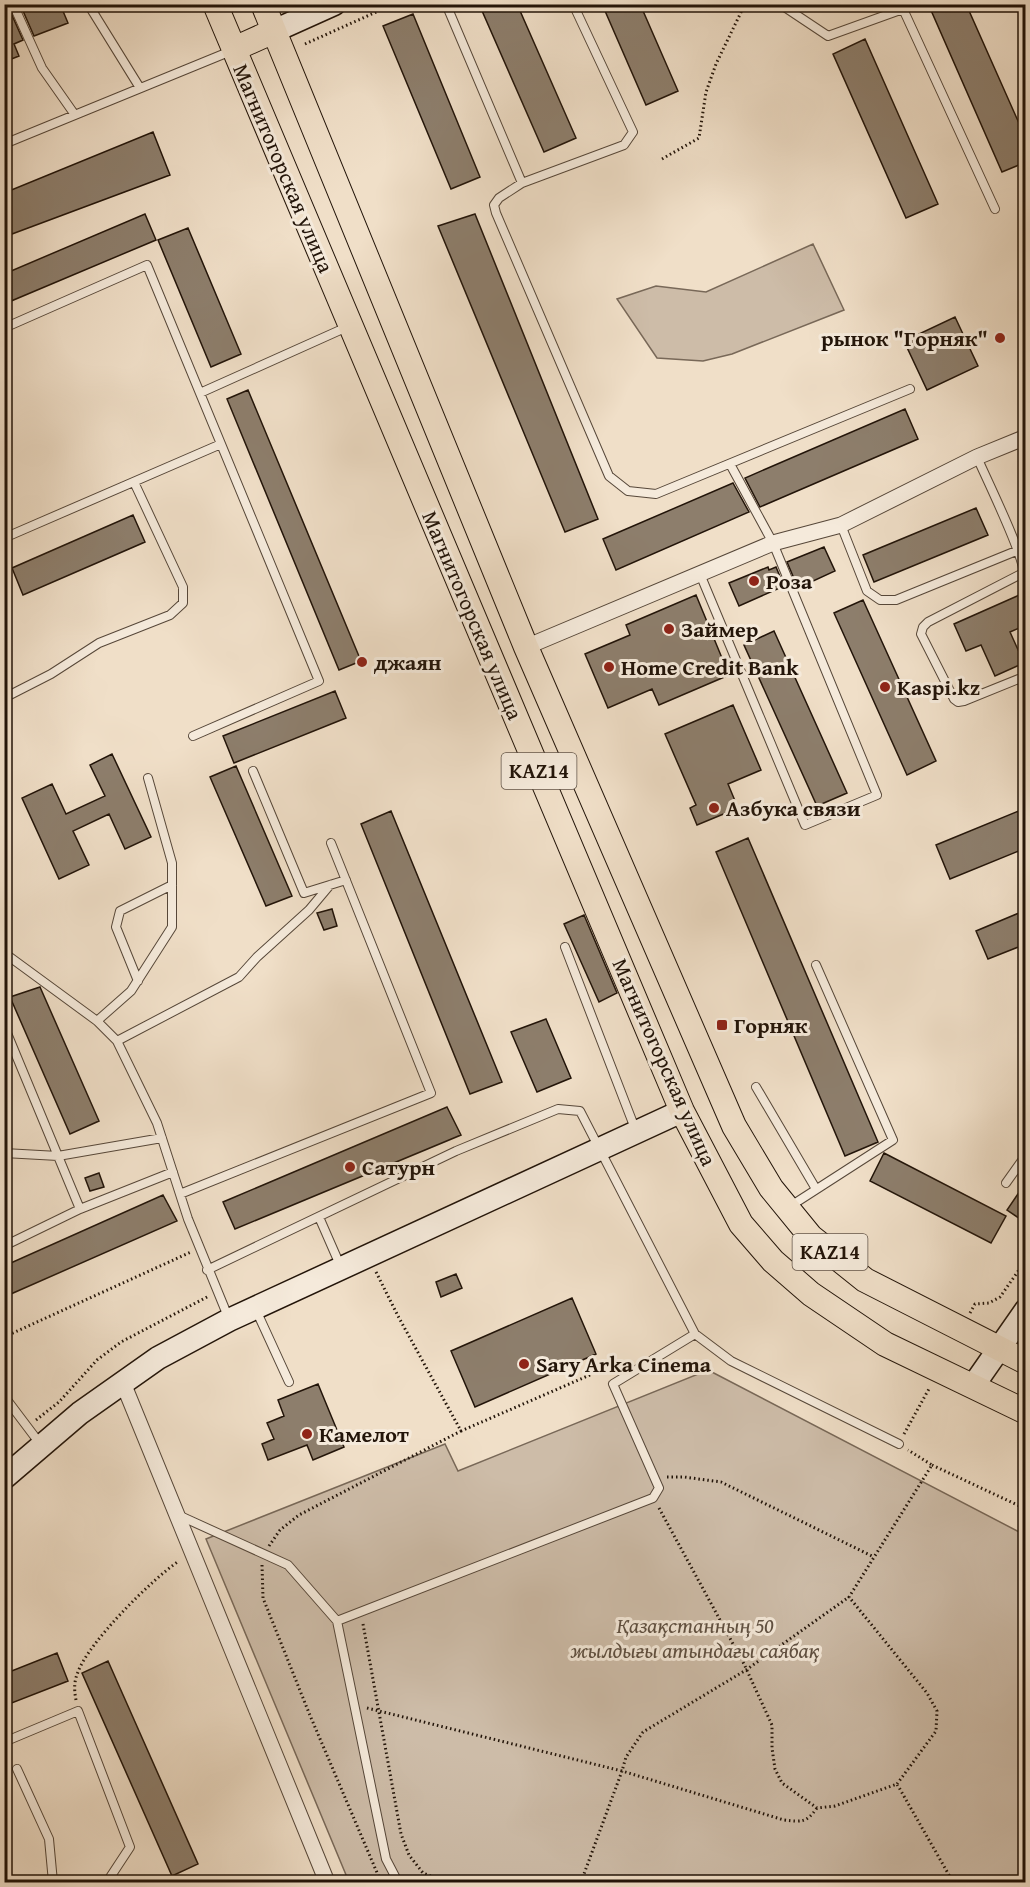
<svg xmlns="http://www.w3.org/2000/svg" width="1030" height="1887" font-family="'Gentium Book Plus',serif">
  <rect width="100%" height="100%" fill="#f0dfc8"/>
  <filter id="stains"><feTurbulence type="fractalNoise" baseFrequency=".00333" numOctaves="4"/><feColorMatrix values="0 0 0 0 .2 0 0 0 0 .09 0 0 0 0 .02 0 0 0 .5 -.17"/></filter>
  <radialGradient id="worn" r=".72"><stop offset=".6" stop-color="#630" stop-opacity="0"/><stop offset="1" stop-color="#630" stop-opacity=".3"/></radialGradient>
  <path fill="#cdbca8" stroke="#786858" stroke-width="1.5" d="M813,244L844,310L732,354L703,361L657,358L617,299L656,286L706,292Z
    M708,1370L1025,1535V1882H349L206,1539L445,1444L458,1471Z"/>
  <path fill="#8d7e6c" stroke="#221409" stroke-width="1.5" d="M4,4H7L23,40L14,44L19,56L4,62Z
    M20,4H60L68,23L34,36Z
    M479,4H517L576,138L544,152Z
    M602,4H640L678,91L646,105Z
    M937,4H966L1026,139V162L1002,172L930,8Z
    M413,14L480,177L451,189L383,26Z
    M865,39L938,204L906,218L833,54Z
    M153,132L170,175L12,234L4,215V193Z
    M145,214L156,240L4,304V274Z
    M475,214L598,519L565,532L438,226Z
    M188,228L241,354L211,367L158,240Z
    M955,317L978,366L927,390L904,341Z
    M248,390L361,661L339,670L227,399Z
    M905,409L918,439L760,507L745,478Z
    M733,483L749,512L616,570L603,539Z
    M976,508L988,535L874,582L863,555Z
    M133,515L145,542L23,595L12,568Z
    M824,547L835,571L798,588L787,562Z
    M768,567L769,570L776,567L784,586L739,606L729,583Z
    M1026,592V625L1010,632L1024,663L995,676L981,645L966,651L954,624Z
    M696,595L729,675L659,705L652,689L608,708L585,654L630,635L626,625Z
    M863,600L936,761L907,775L834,613Z
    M774,631L847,793L817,806L744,645Z
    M335,691L346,718L234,763L223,736Z
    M733,705L761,770L728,784L738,808L697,825L690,808L696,805L665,734Z
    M112,754L151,837L125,849L109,814L73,831L89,865L59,879L22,798L52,784L66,814L105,796L90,765Z
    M236,766L292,896L266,906L210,777Z
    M1026,808V848L950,879L936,845Z
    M391,811L502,1082L470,1094L361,824Z
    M748,838L878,1142L845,1156L716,852Z
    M332,909L337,926L324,930L317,913Z
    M1026,910V944L988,959L976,931Z
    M584,915L617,993L599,1002L564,924Z
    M40,987L99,1121L70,1134L10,997Z
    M546,1019L571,1078L537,1092L511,1032Z
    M447,1107L461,1135L235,1229L223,1202Z
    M884,1153L1006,1216L991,1243L870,1181Z
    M99,1173L104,1187L90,1191L85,1178Z
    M1026,1182V1223L1007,1210Z
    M163,1195L177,1221L4,1297V1266Z
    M456,1274L462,1288L441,1297L436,1282Z
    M572,1298L596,1354L475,1407L451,1351Z
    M318,1384L344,1447L313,1460L307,1445L268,1460L262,1444L274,1439L267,1423L284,1416L278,1400Z
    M57,1653L68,1681L4,1706V1674Z
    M108,1661L198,1864L172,1876L82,1673Z"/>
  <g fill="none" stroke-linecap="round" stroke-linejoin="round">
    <g stroke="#564739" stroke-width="10">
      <path id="lane" d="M13,4L42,68L75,115
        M88,4L140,88
        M446,4L522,183L499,198L494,205L496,213L609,476L628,491L656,494L910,389
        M780,4L828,36L903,9L995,209
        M4,144L231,51
        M522,183L624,145L633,132L573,4
        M4,328L147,265L319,681L193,736
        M200,393L347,327
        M977,457C985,476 1026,559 1023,573L928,622L923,627L921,634L954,699L958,702L964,701L1026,676
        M841,525L867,591L880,600H896L1026,547
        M4,538L221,444
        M700,574L805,825L877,795L773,543L730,464
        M4,698L51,674L99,643L170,615L183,603V587L134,482
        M253,771L304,893L346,880
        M565,947L636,1131
        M4,950L7,955L97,1021L117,1041L157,1123L188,1219L229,1319
        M138,981L116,927L120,911L172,885
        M97,1021L131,991L172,927V863L148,778
        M4,1026L80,1209
        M117,1041L239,977L257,957L309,910L330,885
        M756,1087L816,1189
        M4,1153L58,1156L162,1138
        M1006,1183L1026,1155
        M180,1194L431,1093L331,843
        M789,1207L893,1140L816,965
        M319,1217L340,1265
        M4,1246L80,1209L173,1172
        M207,1270L456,1151L558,1109L580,1111L695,1334L731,1361L899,1444
        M256,1310L289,1382
        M4,1396L41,1445
        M178,1515L288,1565L337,1621L386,1859L398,1882
        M337,1621L653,1498L659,1488L613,1384L695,1334
        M4,1742L78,1711L130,1847L107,1882
        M17,1769L49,1839L53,1882"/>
    </g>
    <g stroke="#564739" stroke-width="17">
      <path id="street" d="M526,647L773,543L841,525L977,457L1026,437
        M123,1383L327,1882"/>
    </g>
    <g stroke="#221409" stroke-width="25">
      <path id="secondary" d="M274,31L334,4
        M973,1386L1026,1310
        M4,1478L80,1413L158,1358L229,1320L682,1111"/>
    </g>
    <g stroke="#221409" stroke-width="26">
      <path id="primary" d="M215,4L682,1111L741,1224L773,1261L811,1294L885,1344L1026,1412
        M263,4L526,647L734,1126L771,1188L811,1237L865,1280L1026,1362
        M234,49L274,31"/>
    </g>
    <path stroke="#221409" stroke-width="3" stroke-dasharray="1.5 3" stroke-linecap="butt" d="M305,44L394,4
      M662,159L699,138L706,92L716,64L745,4
      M376,1272L398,1316L461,1431L606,1368L608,1373
      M970,1313L975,1304L989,1303L1000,1297L1026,1260
      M4,1337L191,1252
      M36,1420L59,1402L97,1360L121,1342L209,1296
      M904,1434L930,1387
      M932,1465L1026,1509
      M667,1477H684L721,1482L874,1557
      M659,1508L744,1664L772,1725V1748L775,1769L782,1783L817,1808L835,1806L897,1784L953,1882
      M269,1546L280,1530L299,1515L461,1431
      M262,1565L263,1598L309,1713L381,1882
      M363,1624L401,1834L409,1855L423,1873L446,1882
      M76,1700C74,1690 74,1681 78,1672C88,1643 152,1579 179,1561
      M367,1708L622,1771L626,1757L643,1732L746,1670L849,1597
      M897,1784L936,1731L937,1711L927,1693L849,1597L932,1465L908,1450
      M581,1882L622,1771L784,1820C802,1822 806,1823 817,1808"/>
    <use href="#lane" stroke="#f5eadb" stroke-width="8"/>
    <use href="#street" stroke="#f5eadb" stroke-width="15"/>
    <use href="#secondary" stroke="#f5eadb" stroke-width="22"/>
    <use href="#primary" stroke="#f0dfc8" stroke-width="24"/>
  </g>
  <g fill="#8f2418" stroke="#f5eadb" stroke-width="2">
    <circle cx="1000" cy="338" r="6"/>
    <circle cx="754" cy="581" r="6"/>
    <circle cx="669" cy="629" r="6"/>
    <circle cx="362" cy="662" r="6"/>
    <circle cx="609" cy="667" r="6"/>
    <circle cx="885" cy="687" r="6"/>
    <circle cx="714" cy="808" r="6"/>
    <rect x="716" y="1019" width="12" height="12" rx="3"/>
    <circle cx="350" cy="1167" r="6"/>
    <circle cx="524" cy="1364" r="6"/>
    <circle cx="307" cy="1434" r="6"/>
  </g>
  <g text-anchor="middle" stroke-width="6" stroke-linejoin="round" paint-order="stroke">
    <g fill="#f5eadb" stroke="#615448" stroke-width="1.5">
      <rect x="501.5" y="753" width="75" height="36" rx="4.5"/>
      <rect x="792.5" y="1234" width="75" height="36" rx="4.5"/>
    </g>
    <g font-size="21" font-weight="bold" fill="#221409">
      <text x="539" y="778">KAZ14</text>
      <text x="830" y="1259">KAZ14</text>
    </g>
    <g font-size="22" fill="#221409" stroke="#f5eadb">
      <text transform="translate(284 168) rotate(67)" y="8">Магнитогорская улица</text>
      <text transform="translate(473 615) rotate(67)" y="8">Магнитогорская улица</text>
      <text transform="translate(665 1062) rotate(66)" y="8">Магнитогорская улица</text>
    </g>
    <g font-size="22" font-weight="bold" fill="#221409" stroke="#f5eadb" text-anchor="start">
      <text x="988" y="346" text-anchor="end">рынок "Горняк"</text>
      <text x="766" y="589">Роза</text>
      <text x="681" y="637">Займер</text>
      <text x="374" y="670">джаян</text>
      <text x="621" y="675">Home Credit Bank</text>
      <text x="897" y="695">Kaspi.kz</text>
      <text x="726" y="816">Азбука связи</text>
      <text x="734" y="1033">Горняк</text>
      <text x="362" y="1175">Сатурн</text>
      <text x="536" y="1372">Sary Arka Cinema</text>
      <text x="319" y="1442">Камелот</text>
    </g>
    <g font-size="22" font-style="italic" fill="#5e4f41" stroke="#f5eadb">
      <text x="695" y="1633">Қазақстанның 50<tspan x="695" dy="25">жылдығы атындағы саябақ</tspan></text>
    </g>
  </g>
  <rect width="1030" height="1887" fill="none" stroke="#f0dfc8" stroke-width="24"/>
  <rect x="6" y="6" width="1018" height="1875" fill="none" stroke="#221409" stroke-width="3"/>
  <rect x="12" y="12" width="1006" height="1863" fill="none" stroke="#221409" stroke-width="1.5"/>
  <rect width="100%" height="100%" filter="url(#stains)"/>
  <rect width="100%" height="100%" fill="url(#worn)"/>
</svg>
